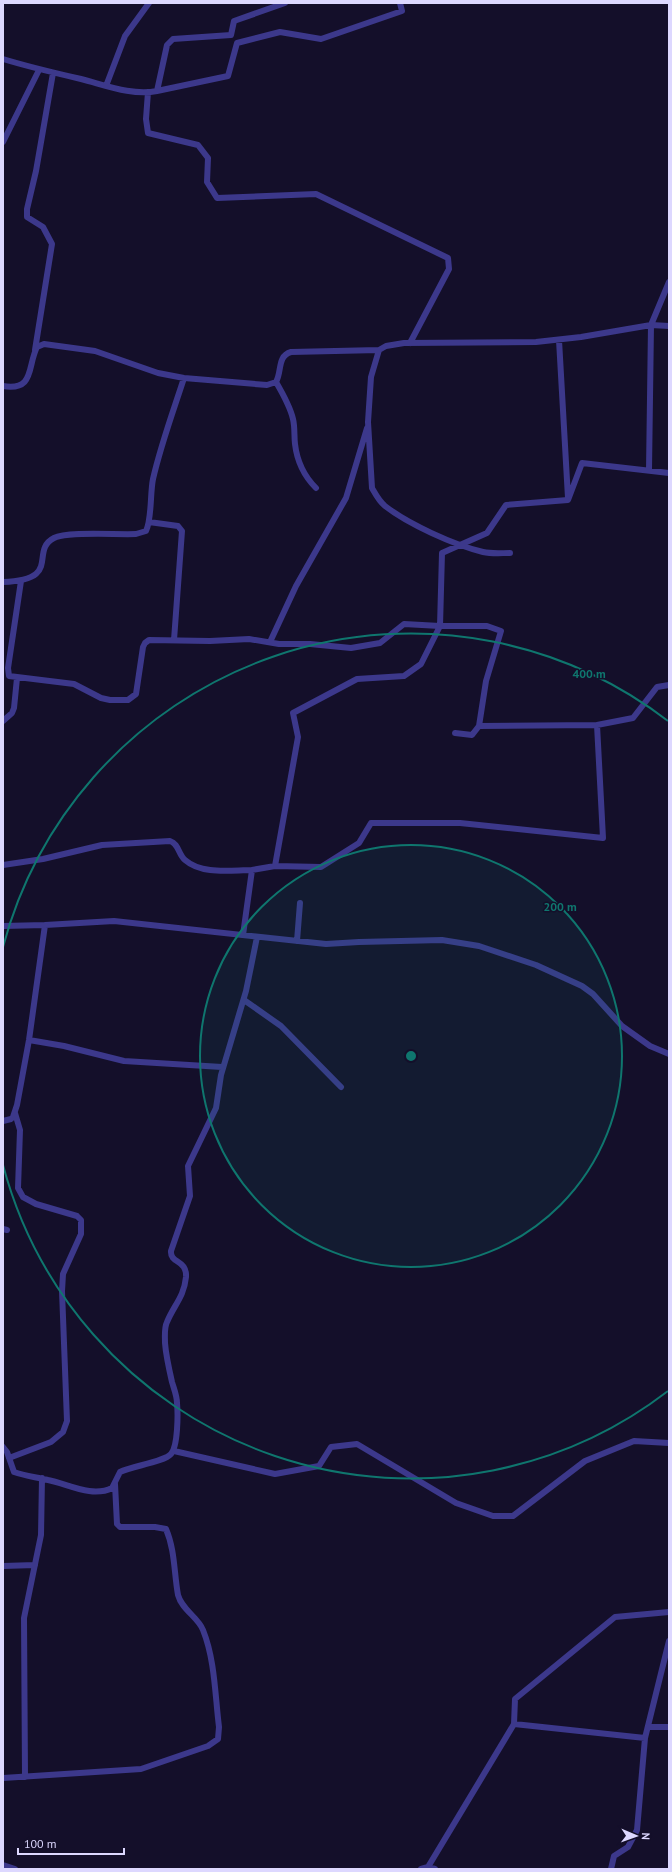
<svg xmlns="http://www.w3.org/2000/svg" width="672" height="1872" font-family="'PT Sans',sans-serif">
  <rect width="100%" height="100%" fill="#140f2a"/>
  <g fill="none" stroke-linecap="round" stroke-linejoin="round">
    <path stroke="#3c388b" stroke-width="6" d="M3,59C29,67 55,73 81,79C105,85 132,96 157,91L167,45L173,39L231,35L234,21L285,3
      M106,86L125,36L149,3
      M157,91L228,76L237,43L280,32L321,39L402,11L400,3
      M148,92L146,119L148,133L198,145L208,158L207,182L217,198L316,194L448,258L449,269L410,343
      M3,142L39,70
      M559,340L568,498
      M35,350L52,244L43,227L27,217V209L36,171L53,73
      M379,350L371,377L368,422L372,488C376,495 379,501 385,506C408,524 454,545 483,552C492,554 501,553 510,553
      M276,382C283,394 290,406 293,419C295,427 294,436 295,444C297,461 304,476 316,488
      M3,386C35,391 27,367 37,347L44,344L95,351L158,373L184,378L267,385L276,382C282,372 277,356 291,352L379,350L386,346L404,343L536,342L581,337L651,325L669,326
      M649,470L651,325L669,282
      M149,522L178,526L182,531L174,640
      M21,581L8,668L9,676L74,684L101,698L110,700H128L136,694L143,647L145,643L149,640L210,641L249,639L279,644H310L351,648L380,643L404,624L440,626L442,553L487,533L506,505L568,500L582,463L669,473
      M3,582C63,580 29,551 54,538C67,531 118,535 136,534L146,531C152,519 150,493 153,479C161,444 173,412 184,378
      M270,642L296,586L346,498L367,428
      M3,721L12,713L14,708L17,678
      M597,725L633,718L657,687L669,685
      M3,865L43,859L102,845L170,841C179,844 178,854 185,860C202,875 231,870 252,870L243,935
      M275,866L321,867L359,843L371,823H460L603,838L597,725L479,726
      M252,870L275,866L298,737L293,713L357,679L404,676L421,664L440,626H487L501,631L486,681L479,726L472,735L455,733
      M3,926L45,925L114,921L326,944L359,942L442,940L479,946L536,965L582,986L593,994L622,1026L650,1046L669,1054
      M297,941L300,903
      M244,1000L281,1026L341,1087
      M29,1040L64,1046L124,1061L222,1067
      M3,1121L11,1119L13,1117L17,1105L29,1040L45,925
      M3,1229L7,1230
      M3,1447L7,1452L14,1472C25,1476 36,1477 48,1480C68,1484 92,1498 112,1488L120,1472C132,1466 164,1462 171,1454C178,1446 178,1414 177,1403C177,1396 174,1389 172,1382C169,1369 166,1356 165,1343C165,1336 164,1328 167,1322C174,1305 184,1297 186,1277C187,1259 170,1264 171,1251L190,1196L188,1166L216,1108L221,1075L246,991L257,937
      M174,1451L275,1474L319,1466L331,1447L357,1444L456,1503L493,1516H513L585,1461L634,1441L669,1443
      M9,1458L51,1442L63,1432L67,1421L62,1291L63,1274L81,1234V1220L77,1216L36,1204L23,1197L18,1188L20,1130L15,1113
      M3,1566L35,1565
      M514,1724L645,1738L669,1641
      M648,1727H669
      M25,1777L24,1618L41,1535L42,1478
      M3,1778L141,1769L208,1746L218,1739L219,1727C215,1695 215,1660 203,1630C198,1617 182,1610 178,1595C174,1573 175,1550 166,1529L155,1527H120L117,1524L115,1484
      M3,1865L15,1869
      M428,1867L514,1724L515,1699L615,1617L669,1612
      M421,1869L428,1867L435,1869
      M611,1869L614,1856L628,1847L637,1830L645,1738"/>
  </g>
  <circle cx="411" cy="1056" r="211" fill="#0f766e" fill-opacity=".12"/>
  <g fill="none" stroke="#0f766e" stroke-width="2">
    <circle cx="411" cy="1056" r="211"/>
    <path d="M668 1391A422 422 0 0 1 3 1165M3 947A422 422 0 0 1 668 721"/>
  </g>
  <circle cx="411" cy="1056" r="6" fill="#0f766e" stroke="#140f2a" stroke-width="2"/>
  <g font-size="12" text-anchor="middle" font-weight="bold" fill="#0f766e" stroke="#140f2a" stroke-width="3" stroke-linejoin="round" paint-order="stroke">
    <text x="589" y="678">400 m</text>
    <text x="560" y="911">200 m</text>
  </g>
  <rect width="672" height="1872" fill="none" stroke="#ddd8ff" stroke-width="8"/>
  <g transform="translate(636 1836) rotate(92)" stroke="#140f2a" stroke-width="3" paint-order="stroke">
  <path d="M0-3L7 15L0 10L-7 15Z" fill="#ddd8ff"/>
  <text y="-6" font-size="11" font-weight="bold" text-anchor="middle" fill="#ddd8ff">N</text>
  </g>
  <path d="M18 1848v6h106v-6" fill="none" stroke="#ddd8ff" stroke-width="2"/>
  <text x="24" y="1848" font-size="12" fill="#ddd8ff" stroke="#140f2a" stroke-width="3" paint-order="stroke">100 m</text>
</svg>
